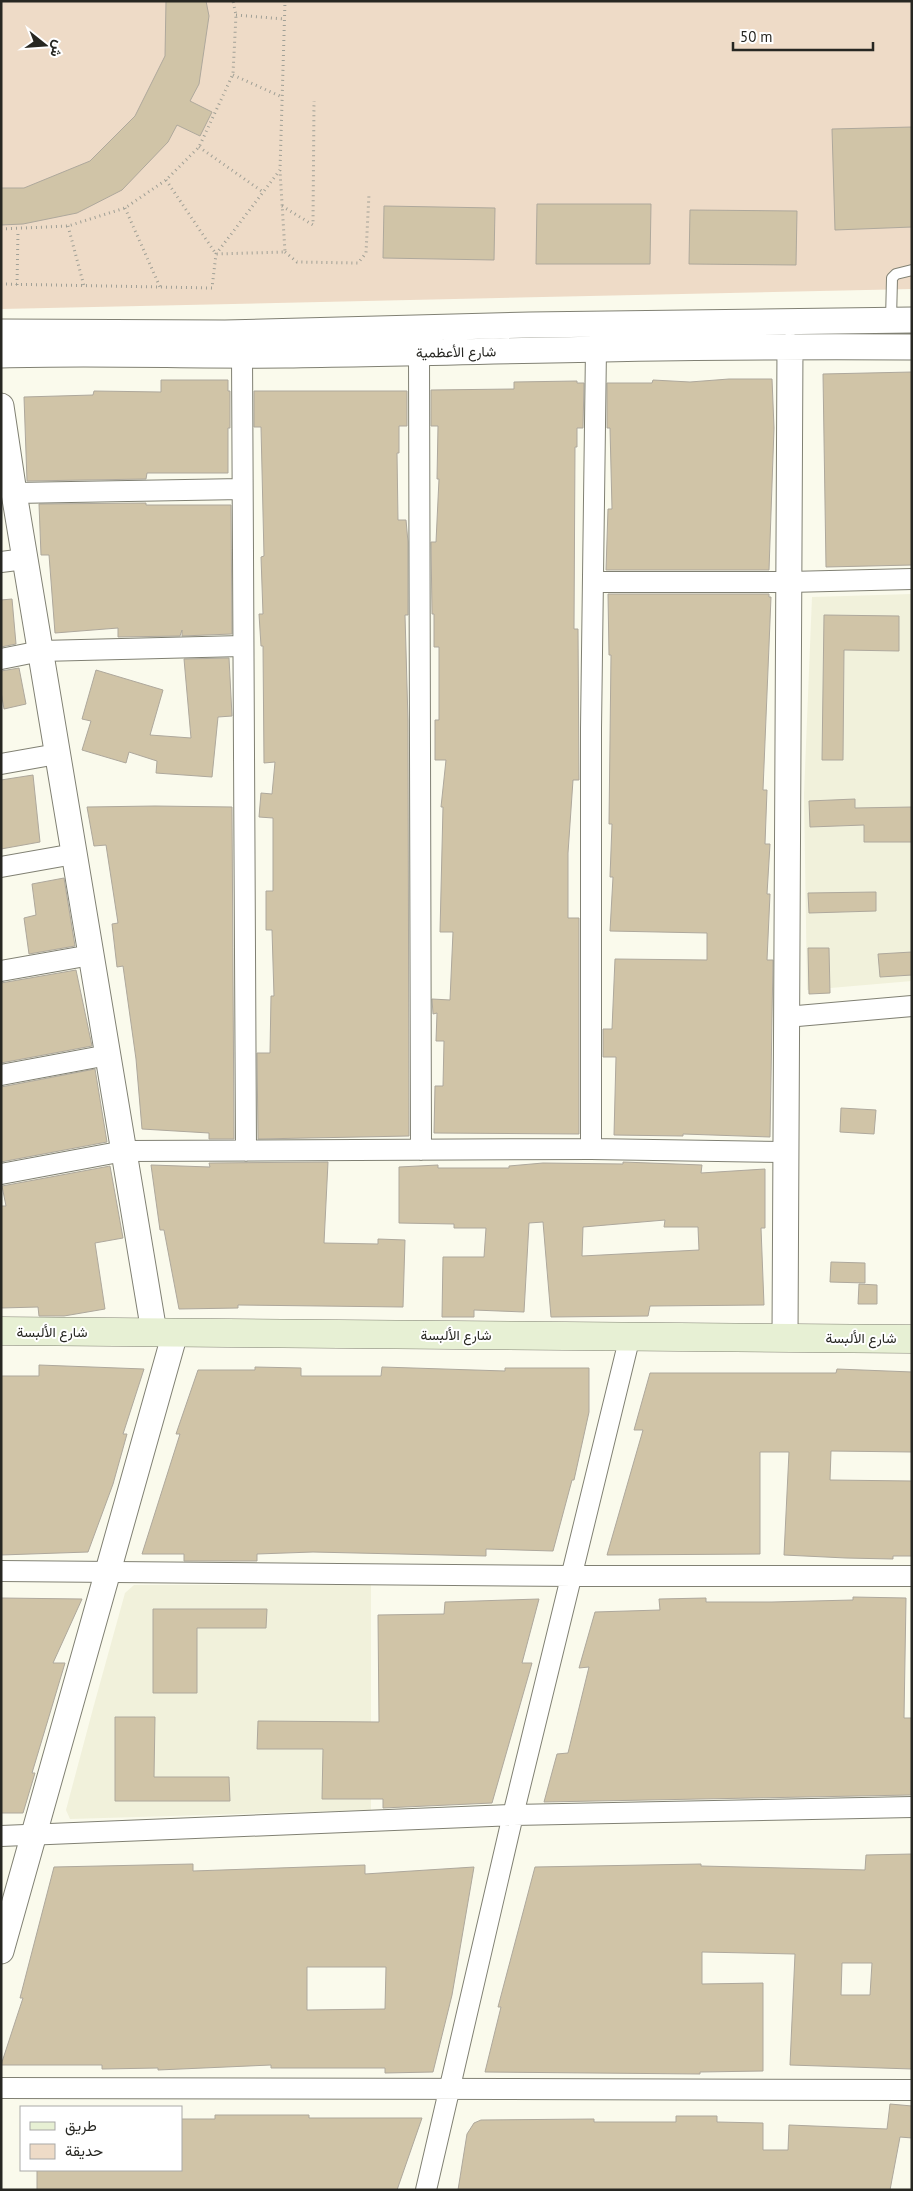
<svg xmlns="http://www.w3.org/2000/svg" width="913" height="2191" font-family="'PT Sans',Vazirmatn,sans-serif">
  <rect width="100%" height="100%" fill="#fafaec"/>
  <path fill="#f1f1db" d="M912,594V981L807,990L804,794L812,597Z
    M134,1585H371V1810L70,1819L66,1810L94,1705L125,1593Z"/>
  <path fill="#eedbc7" d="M1,1H912V289L1,309Z"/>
  <path fill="#d0c4a7" stroke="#aea89c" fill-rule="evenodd" d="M166,1H206L209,16L199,84L190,101L212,112L200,136L177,125L168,142L122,190L77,213L23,224L1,225V188H24L90,161L135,116L165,56Z
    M912,127V227L835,230L832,129Z
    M537,204H651L650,264H536Z
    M384,206L495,208L494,260L383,258Z
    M690,210L797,211L796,265L689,264Z
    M912,372V565L826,567L823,374Z
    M729,379H772L774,428L769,570H606L608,509H612L610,428H607V383H652L653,380L690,382Z
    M161,380H228V391H230V428H228V473H147L146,479L27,481L24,397L93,395L94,391L161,392Z
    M577,381V383H584L583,428H577V447H575L574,629H578L579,780H573L568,853V918H579V1134L434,1133L435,1086H443L444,1041H436L437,1013L433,1014L432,999L450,1000L453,932H440L443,807H441L446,760H435V720H439V647H434V614H432L431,542H436L439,479H437L438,426H431V390L514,389V382Z
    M254,391H407V426H399V453H397L398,520H406L408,542V615H405L408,721L409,1136L258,1139L257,1053H270L271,996H274L272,930H266V891H273V818L259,817L261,793L272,794L275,762L264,763L263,646H261L259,614H263L261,557L264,556L261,427H254Z
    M146,503V505H231L232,634L182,636V630L180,636L118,637V628L55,633L49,555H41L39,504Z
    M608,594H769V597H771L763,790H767L765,844H770L767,894H770L767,960H773L770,1137L683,1134V1136L614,1135L616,1057H603V1029H612L615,959L707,960V933L610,931L613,877H610L612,824H609L611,655H609Z
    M12,599L16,644L1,647V600Z
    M824,615L899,616V651L844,650L843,760H822Z
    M229,658L232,716L218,717L212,777L156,773L157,761L129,752L126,763L82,750L91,721L82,719L96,670L163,690L150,735L191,738L184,659Z
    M19,668L26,704L4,709L1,692V671Z
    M33,775L40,842L1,849V780Z
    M855,799V808L912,807V842H864V825L810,827L809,801Z
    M155,806L232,807L234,1139H209V1133L142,1129L136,1059L123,966L117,967L112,924L118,923L106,845L94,846L87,807Z
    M64,878L75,946L29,954L24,918L36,915L32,884Z
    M876,892V911L809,913L808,893Z
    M808,948H829L830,993L809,994Z
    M912,952V975L880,977L878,954Z
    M76,970L92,1046L1,1063V983Z
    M95,1069L107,1142L1,1162V1087Z
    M841,1108L876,1110L874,1134L840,1132Z
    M328,1162L324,1243L378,1244V1239L405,1240L403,1307L238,1305V1308L179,1309L164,1230H160L151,1165L210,1167L209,1163Z
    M623,1162L702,1165L701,1173L765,1169V1228H761L764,1305L650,1306L648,1316L551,1317L543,1222L529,1223L524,1312L474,1310V1317H442L443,1257H484L486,1228H454V1224L399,1223V1167L438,1165V1168H509V1166L543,1163L623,1164ZM665,1220L664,1227H698L699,1250L582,1256L583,1227Z
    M110,1166L123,1238L95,1243L105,1309L64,1316H39L38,1307L1,1308V1206H6L2,1186Z
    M831,1262L865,1263V1283L830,1282Z
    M859,1284L877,1285V1304H858Z
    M39,1365L144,1369L123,1434H127L113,1484L88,1552L1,1555V1376H39Z
    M255,1367L301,1368V1376H381L382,1367L505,1371V1368H589V1412L574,1480H572L553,1551L486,1549V1556L313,1552L257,1554V1561H184V1554H142L180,1434H176L198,1370H255Z
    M837,1369L912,1372V1452L831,1451L830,1480L912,1481V1556H893V1559L846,1558L784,1555L789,1452H760V1554L607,1555L643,1430H634L650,1373H836Z
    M853,1597L906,1598L904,1718H912L911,1795L544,1802L557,1754L568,1753L589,1667L579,1668L595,1612L660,1610L659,1599L706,1598V1602H772L853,1600Z
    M1,1598L82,1599L53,1663H65L32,1773H35L23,1813H1Z
    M539,1599L522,1663H532L492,1803L383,1808V1799H322L323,1749H257L258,1721L379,1722L378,1615L444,1614L445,1602Z
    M153,1609H267L266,1628H197V1693H153Z
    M115,1717H155L154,1777H229L230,1801H115Z
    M912,1854V2069L790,2065L795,1954L702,1952V1984L763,1983V2071L700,2072V2074L485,2072L501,2007H498L535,1867L701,1864V1866L865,1870L866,1855ZM842,1963H872L870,1995H841Z
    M193,1864V1871L365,1865V1874L474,1867L452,1995L433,2072L385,2073V2068H271V2065L158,2070V2068L102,2069V2065H1L23,1998H20L54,1867ZM307,1967H386L385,2009L307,2010Z
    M890,2104L912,2106V2138L900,2137L890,2190H458L467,2134L474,2123L481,2120L594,2119V2122H676V2116H717V2122L763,2123V2150H788L789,2125L887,2129Z
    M215,2115H309V2118H422L397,2190H37V2170H181V2119H215Z"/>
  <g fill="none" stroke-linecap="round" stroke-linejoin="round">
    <g stroke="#808073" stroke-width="12">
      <path id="service" d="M891,320L892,278L896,274L912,270"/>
    </g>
    <g stroke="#808073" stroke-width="22">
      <path id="minor" d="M419,353L421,1150
        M242,355L246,1151
        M14,493L242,489
        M1,562L25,559
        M593,582H789L912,579
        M1,659L41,651L242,646
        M1,764L57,754
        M1,867L74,854
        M1,971L91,955
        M786,1017L912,1006
        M1,1075L108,1055
        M591,1149V729L596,348
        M1,1174L124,1151L591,1149L786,1152
        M1,1571L573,1576H912
        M1,1836L513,1815L912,1807
        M1,2088L912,2090
        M426,2190L513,1815L630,1336"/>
    </g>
    <g stroke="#808073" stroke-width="27">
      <path id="tertiary" d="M1,332L225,333L530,325L912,320
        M1,355C96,352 190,356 285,355C494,352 703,345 912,347
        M1,406L14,493L154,1332
        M785,1337L790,346
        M1,1951L175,1333"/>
    </g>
    <g stroke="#808073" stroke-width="29">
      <path id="secondary" d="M1,1331L912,1339"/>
    </g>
    <path stroke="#a0a096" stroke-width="3" stroke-dasharray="1 4" stroke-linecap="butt" d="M236,15L284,19
      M233,75L282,97
      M199,147L263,192
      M166,180L216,254L285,252L280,171
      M282,206L313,225L314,101
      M125,208L160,287
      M68,226L84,286
      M1,229L68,226L125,208L166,180L199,147L233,74L236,15L233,1
      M285,252L297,262L358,263L366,253L369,194
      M1,284L212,288L216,254L280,170L285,1
      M17,285L18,231"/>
    <use href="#service" stroke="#fff" stroke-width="10"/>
    <use href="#minor" stroke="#fff" stroke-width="20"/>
    <use href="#tertiary" stroke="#fff" stroke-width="25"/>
    <use href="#secondary" stroke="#e7f0d4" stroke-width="28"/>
  </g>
  <g text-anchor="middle" stroke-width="4" stroke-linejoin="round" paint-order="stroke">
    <g font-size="14" fill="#272722" stroke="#fff">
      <text transform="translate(456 352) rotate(-1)" y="5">شارع الأعظمية</text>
      <text x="52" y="1337">شارع الألبسة</text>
      <text x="456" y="1340">شارع الألبسة</text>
      <text x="861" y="1343">شارع الألبسة</text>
    </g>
  </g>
  <rect width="913" height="2191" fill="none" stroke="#272722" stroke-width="5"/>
  <rect x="20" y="2106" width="162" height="65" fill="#ffffff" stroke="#a9a9a7"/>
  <rect x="30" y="2122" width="25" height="8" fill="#e7f0d4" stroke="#a9a9a7"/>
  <text x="65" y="2131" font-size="15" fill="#272722">طريق</text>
  <rect x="30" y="2144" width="25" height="15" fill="#eedbc7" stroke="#a9a9a7"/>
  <text x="65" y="2156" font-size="15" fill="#272722">حديقة</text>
  <g transform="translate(45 45) rotate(107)" stroke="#ffffff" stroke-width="4" paint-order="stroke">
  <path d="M0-4L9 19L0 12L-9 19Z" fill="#272722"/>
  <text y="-8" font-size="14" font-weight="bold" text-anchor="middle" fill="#272722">ش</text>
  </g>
  <path d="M733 42v8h140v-8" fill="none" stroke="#272722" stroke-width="2.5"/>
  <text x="740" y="42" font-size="15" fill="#272722" stroke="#ffffff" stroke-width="4" paint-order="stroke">50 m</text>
</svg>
